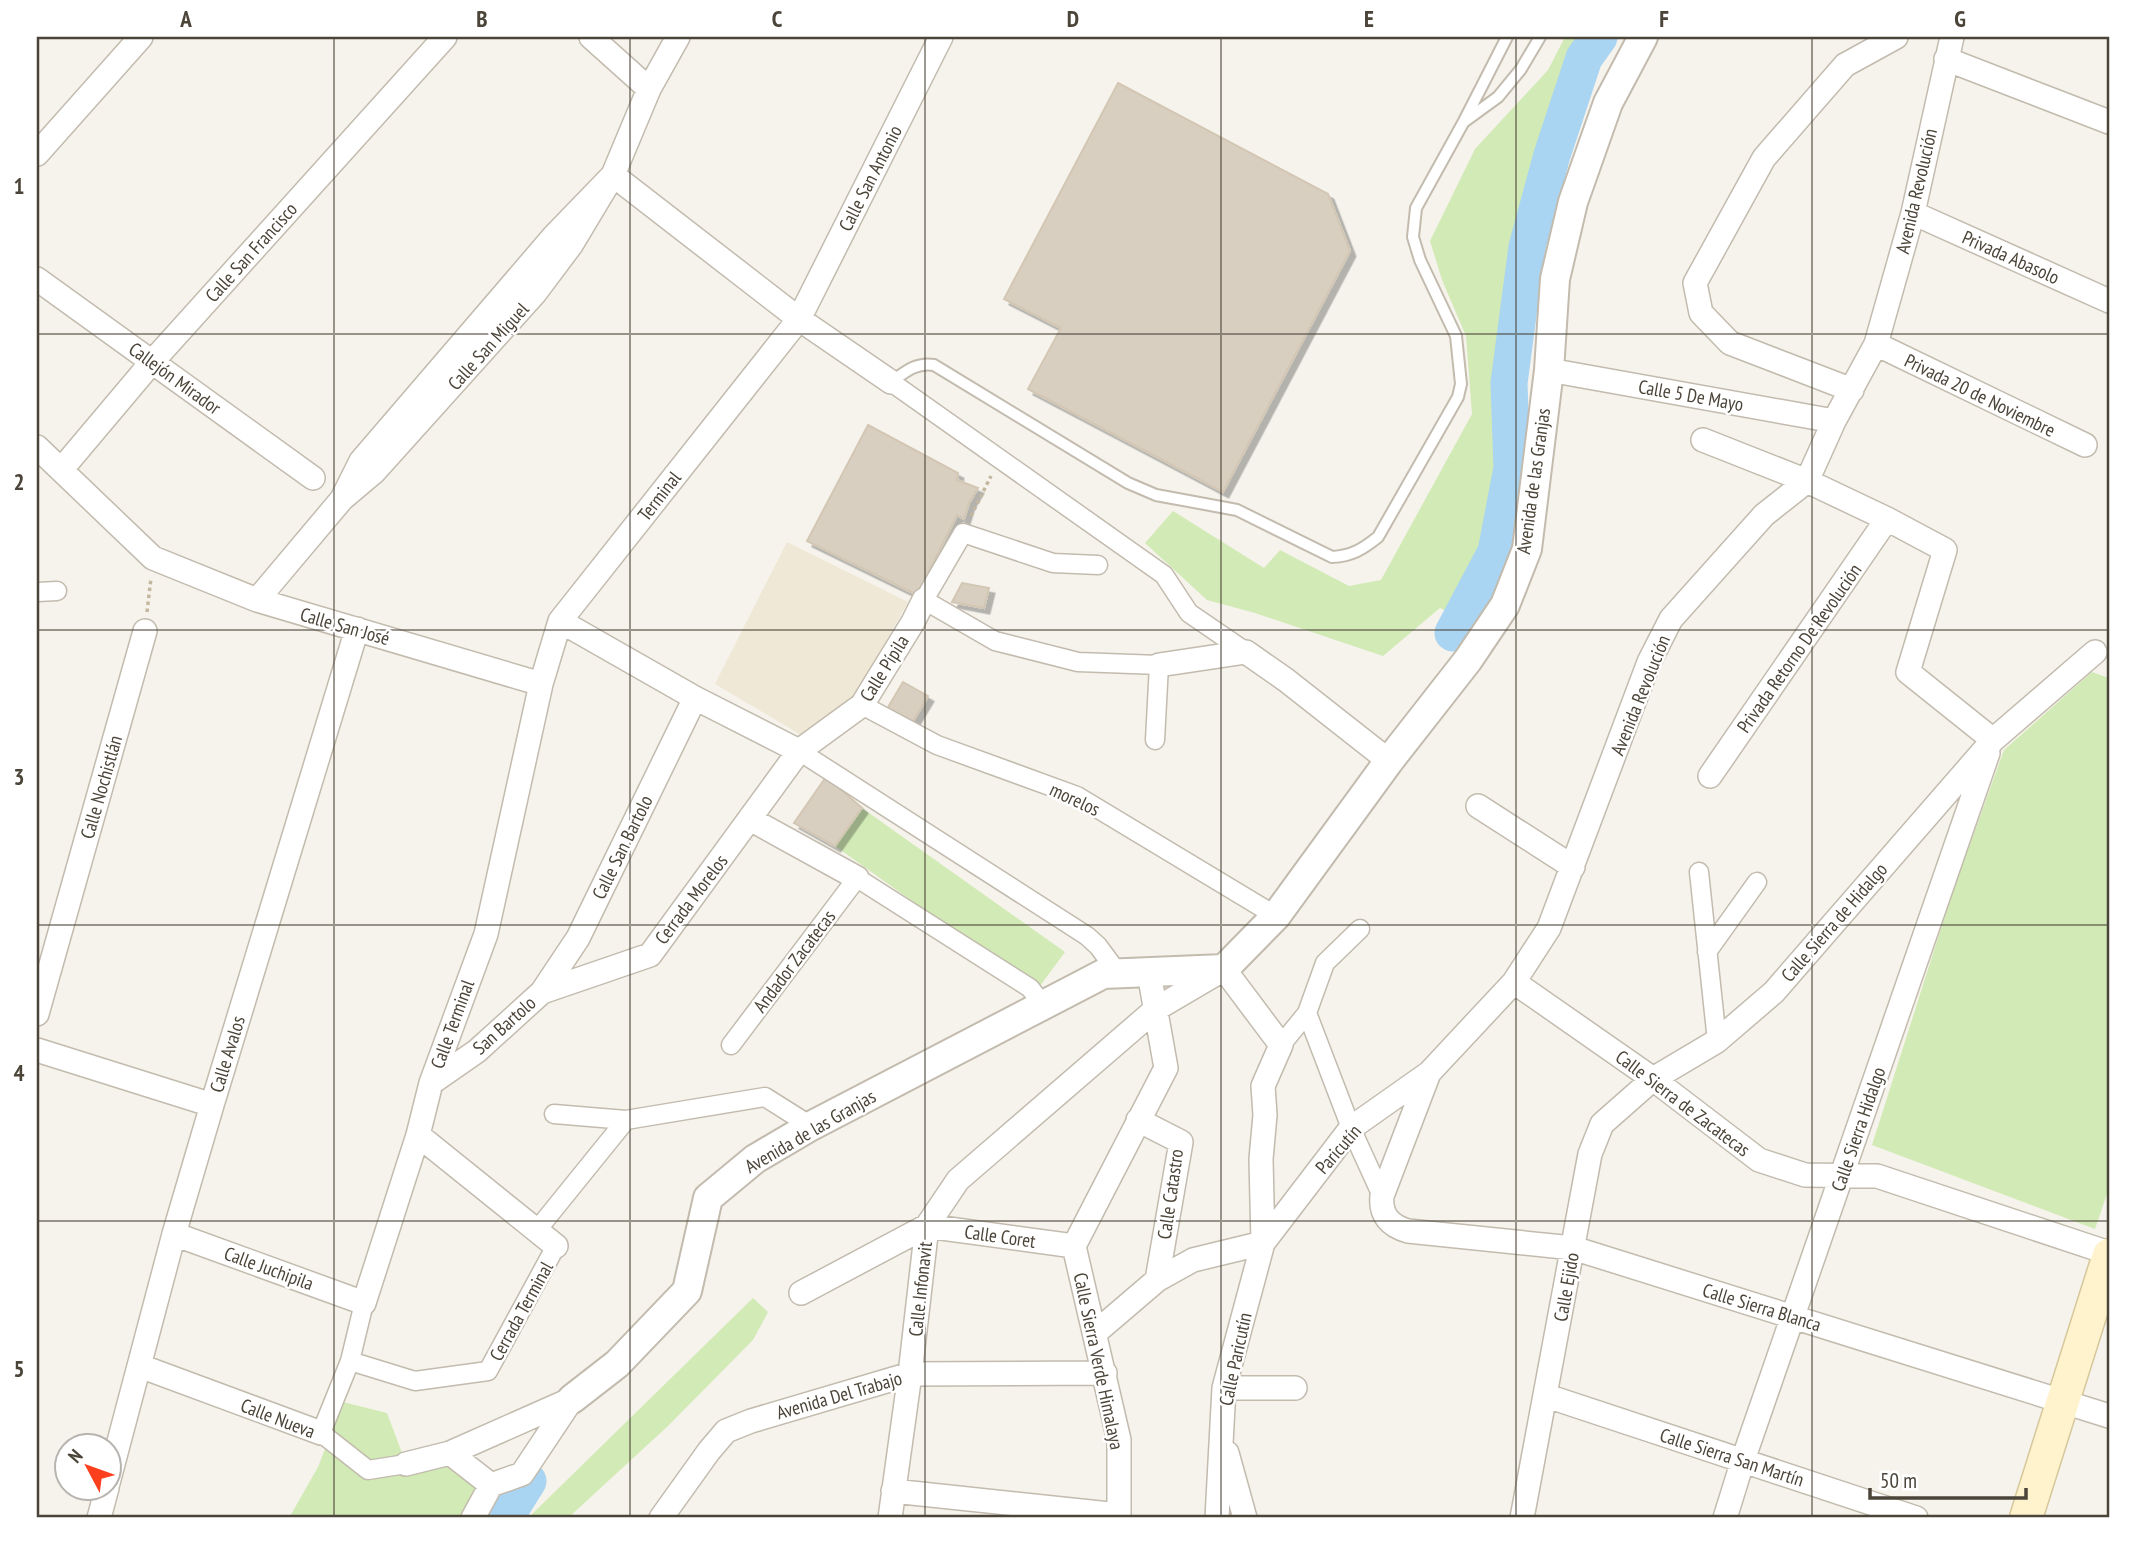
<svg xmlns="http://www.w3.org/2000/svg" width="2146" height="1555" font-family="'PT Sans Narrow',sans-serif">
  <defs>
    <filter id="shadow"><feDropShadow dx="5.5" dy="5.5" stdDeviation="0" flood-color="#0004"/></filter>
  </defs>
  <rect width="100%" height="100%" fill="#f6f3ec"/>
  <path fill="#efe8d6" d="M787,542L908,602L855,696L801,735L715,684Z"/>
  <path fill="#d2eab5" d="M1565,37H1590L1577,55L1544,154L1520,246L1504,378L1506,468L1490,549L1454,615L1440,608L1383,656L1255,613L1207,600L1145,543L1173,511L1264,568L1280,550L1349,586L1381,580L1472,414L1466,336L1442,280L1430,241L1475,149L1548,70Z
    M2092,672L2109,678V1188L2095,1229L1872,1145L1952,894L2004,750Z
    M862,808L1065,952L1037,990L835,846Z
    M753,1298L768,1312L753,1340L668,1426L568,1518H528Z
    M343,1402L387,1413L408,1469L447,1459L483,1488L466,1518H289L318,1467Z"/>
  <g fill="none" stroke-linecap="round" stroke-linejoin="round">
    <path stroke="#a9d4f2" stroke-width="37" d="M1453,633L1496,552L1512,468L1509,383L1527,247L1552,155L1584,58L1599,37
      M505,1518L528,1481"/>
  </g>
  <path fill="#d8cfc1" stroke="#d3c7b4" stroke-width="2" filter="url(#shadow)" d="M1118,83L1328,194L1350,251L1223,492L1028,389L1061,328L1004,299Z
    M868,425L958,473L957,480L978,488L969,503L964,519L957,515L917,595L807,541Z
    M962,583L989,588L984,608L952,602Z
    M903,682L928,696L912,723L887,709Z
    M826,777L862,808L835,846L794,823Z"/>
  <g fill="none" stroke-linecap="round" stroke-linejoin="round">
    <g stroke="#c2bbae" stroke-width="14">
      <path id="service" d="M1465,121L1498,97L1521,69L1540,37
        M891,382C905,372 916,362 934,365L1128,483L1156,495L1237,510L1332,557C1352,556 1363,549 1378,537L1458,397L1461,384L1456,336L1420,260L1413,237L1416,208L1463,123L1507,37"/>
    </g>
    <g stroke="#c2bbae" stroke-width="21">
      <path id="pedestrian" d="M891,382L1164,575L1189,613L1246,652
        M1098,565L1053,563L963,533L924,600L995,641L1078,662L1159,665L1155,740
        M37,592L57,591
        M862,705L937,745L1077,796L1276,916
        M799,751L1087,936L1098,946L1118,973
        M1699,872L1717,1041
        M1707,952L1757,882
        M1307,1013L1351,1128L1382,1196
        M731,1045L857,878L1030,988L1043,1005
        M1281,1045L1307,1013L1325,963L1360,929
        M554,1114L626,1120
        M537,1230L626,1120L765,1097L811,1126
        M364,1303L350,1361L321,1433L368,1470L406,1464
        M350,1361L415,1381L488,1371L556,1246"/>
    </g>
    <g stroke="#c2bbae" stroke-width="26">
      <path id="minor" d="M591,37L649,89
        M1952,37L1913,213L1876,344L1834,421L1807,481L1764,515L1671,619L1649,662L1549,928L1514,982L1429,1073L1382,1196C1380,1215 1390,1226 1408,1231L1573,1248L2109,1416
        M1946,59L2109,122
        M37,154L141,37
        M1913,213L2109,301
        M37,279L313,478
        M1876,344L2085,445
        M1549,370L1834,421
        M1852,390L1730,343L1701,313L1695,283L1764,158L1845,65L1896,37
        M1703,440L1807,481L1887,519L1945,550L1908,672L1993,740
        M37,447L153,558L257,600L541,684
        M61,470L152,362L445,37
        M342,499L361,461L554,236L613,175L799,319L891,382
        M257,600L342,499L374,472L535,293L571,245L613,175L649,89L678,37
        M560,621L695,698L799,751
        M1159,665L1246,652L1286,680L1389,761
        M1710,776L1887,519
        M1478,806L1573,867
        M750,819L857,878
        M1514,982L1653,1079L1759,1160L1805,1175L1877,1176L2109,1253
        M542,992L650,955L799,751L862,705L913,622L924,600
        M37,1014L145,631
        M37,1050L212,1105
        M431,1083L477,1051L542,992L578,938L695,698
        M1138,1120L1181,1142L1157,1280
        M418,1135L556,1246
        M927,1226L1074,1246
        M174,1234L364,1303L418,1135L431,1083L486,934L541,684L560,621L799,319L941,37
        M1263,1243L1351,1128L1429,1073
        M1074,1246L1166,1068L1149,973
        M1074,1246L1119,1440V1518
        M801,1293L927,1226L958,1180L1156,1009L1224,969L1281,1045L1263,1086L1265,1115L1261,1159L1263,1243L1224,1388L1217,1518
        M1095,1333L1157,1280L1193,1260L1263,1243
        M140,1366L321,1433
        M1224,1388H1295
        M1547,1396L1916,1518
        M450,1453L491,1485
        M1227,1453L1245,1518
        M406,1464L450,1453L572,1399
        M108,1483L174,1234L212,1105L357,629
        M893,1491L1119,1515
        M99,1518L107,1488
        M473,1518L491,1485L522,1474L572,1399
        M661,1518L709,1451L726,1431L751,1421L910,1374L1105,1373
        M890,1518L910,1374L927,1226
        M1522,1518L1590,1154L1602,1124L1653,1079L1717,1041L1774,992L1993,740L2095,652
        M1725,1518L1743,1460L1988,753"/>
    </g>
    <g stroke="#c2bbae" stroke-width="32">
      <path id="tertiary" d="M572,1399L617,1364L687,1291L708,1198L755,1159L811,1126L1103,974L1224,969L1276,916L1389,761L1468,660L1505,605L1527,549L1549,370L1555,279L1573,202L1608,103L1643,37"/>
    </g>
    <g stroke="#d6c79b" stroke-width="35">
      <path id="secondary" d="M2026,1518L2109,1255"/>
    </g>
    <path stroke="#c4b79f" stroke-width="3.5" stroke-dasharray="3.5 3.5" stroke-linecap="butt" d="M971,516L991,476
      M147,612L151,578"/>
    <use href="#service" stroke="#fff" stroke-width="10"/>
    <use href="#pedestrian" stroke="#fff" stroke-width="18"/>
    <use href="#minor" stroke="#fff" stroke-width="23"/>
    <use href="#tertiary" stroke="#fff" stroke-width="28"/>
    <use href="#secondary" stroke="#fff3cd" stroke-width="32"/>
  </g>
  <path fill="none" stroke="#4b4439" stroke-width="2" stroke-opacity="0.55" d="M334,37V1518M630,37V1518M925,37V1518M1221,37V1518M1516,37V1518M1812,37V1518M37,334H2109M37,630H2109M37,925H2109M37,1221H2109"/>
  <g text-anchor="middle" stroke-width="5" stroke-linejoin="round" paint-order="stroke">
    <g font-size="19" fill="#4b4439" stroke="#fff">
      <text transform="translate(870 178) rotate(-63)" y="7">Calle San Antonio</text>
      <text transform="translate(1916 191) rotate(-77)" y="7">Avenida Revolución</text>
      <text transform="translate(251 252) rotate(-48)" y="7">Calle San Francisco</text>
      <text transform="translate(2011 257) rotate(24)" y="7">Privada Abasolo</text>
      <text transform="translate(488 346) rotate(-48)" y="7">Calle San Miguel</text>
      <text transform="translate(175 378) rotate(36)" y="7">Callejón Mirador</text>
      <text transform="translate(1691 395) rotate(10)" y="7">Calle 5 De Mayo</text>
      <text transform="translate(1980 395) rotate(26)" y="7">Privada 20 de Noviembre</text>
      <text transform="translate(1533 481) rotate(-82)" y="7">Avenida de las Granjas</text>
      <text transform="translate(659 496) rotate(-52)" y="7">Terminal</text>
      <text transform="translate(345 626) rotate(16)" y="7">Calle San José</text>
      <text transform="translate(1799 648) rotate(-55)" y="7">Privada Retorno De Revolución</text>
      <text transform="translate(884 668) rotate(-58)" y="7">Calle Pípila</text>
      <text transform="translate(1640 695) rotate(-68)" y="7">Avenida Revolución</text>
      <text transform="translate(101 787) rotate(-74)" y="7">Calle Nochistlán</text>
      <text transform="translate(1075 799) rotate(25)" y="7">morelos</text>
      <text transform="translate(622 847) rotate(-64)" y="7">Calle San Bartolo</text>
      <text transform="translate(691 899) rotate(-53)" y="7">Cerrada Morelos</text>
      <text transform="translate(1834 922) rotate(-49)" y="7">Calle Sierra de Hidalgo</text>
      <text transform="translate(794 961) rotate(-53)" y="7">Andador Zacatecas</text>
      <text transform="translate(452 1024) rotate(-70)" y="7">Calle Terminal</text>
      <text transform="translate(504 1025) rotate(-42)" y="7">San Bartolo</text>
      <text transform="translate(227 1054) rotate(-73)" y="7">Calle Avalos</text>
      <text transform="translate(1683 1103) rotate(37)" y="7">Calle Sierra de Zacatecas</text>
      <text transform="translate(1858 1129) rotate(-71)" y="7">Calle Sierra Hidalgo</text>
      <text transform="translate(810 1131) rotate(-30)" y="7">Avenida de las Granjas</text>
      <text transform="translate(1338 1149) rotate(-49)" y="7">Paricutín</text>
      <text transform="translate(1170 1194) rotate(-82)" y="7">Calle Catastro</text>
      <text transform="translate(1000 1236) rotate(8)" y="7">Calle Coret</text>
      <text transform="translate(269 1268) rotate(20)" y="7">Calle Juchipila</text>
      <text transform="translate(1566 1287) rotate(-80)" y="7">Calle Ejido</text>
      <text transform="translate(920 1289) rotate(-84)" y="7">Calle Infonavit</text>
      <text transform="translate(1762 1307) rotate(17)" y="7">Calle Sierra Blanca</text>
      <text transform="translate(521 1311) rotate(-61)" y="7">Cerrada Terminal</text>
      <text transform="translate(1235 1359) rotate(-78)" y="7">Calle Paricutín</text>
      <text transform="translate(1099 1361) rotate(78)" y="7">Calle Sierra Verde Himalaya</text>
      <text transform="translate(839 1395) rotate(-16)" y="7">Avenida Del Trabajo</text>
      <text transform="translate(278 1418) rotate(21)" y="7">Calle Nueva</text>
      <text transform="translate(1732 1457) rotate(18)" y="7">Calle Sierra San Martín</text>
    </g>
  </g>
  <rect width="2146" height="1555" fill="none" stroke="#ffffff" stroke-width="77"/>
  <g transform="translate(88 1467) rotate(311)"><circle r="33" fill="#ffffff" stroke="#b7b4b0" stroke-width="2"/>
  <path d="M0-5L12 26L0 18L-12 26Z" fill="#fc3f1d"/>
  <text y="-10" font-size="19" font-weight="bold" text-anchor="middle" fill="#4b4439">N</text>
  </g>
  <path d="M1870 1488v10h156v-10" fill="none" stroke="#4b4439" stroke-width="3.5"/>
  <text x="1880" y="1488" font-size="21" fill="#4b4439" stroke="#ffffff" stroke-width="5" paint-order="stroke">50 m</text>
  <rect x="38" y="38" width="2070" height="1478" fill="none" stroke="#4b4439" stroke-width="2.5"/>
  <g font-size="23" text-anchor="middle" font-weight="bold" fill="#4b4439">
    <text x="186" y="27">A</text>
    <text x="482" y="27">B</text>
    <text x="777" y="27">C</text>
    <text x="1073" y="27">D</text>
    <text x="1369" y="27">E</text>
    <text x="1664" y="27">F</text>
    <text x="1960" y="27">G</text>
    <text x="19" y="194">1</text>
    <text x="19" y="490">2</text>
    <text x="19" y="785">3</text>
    <text x="19" y="1081">4</text>
    <text x="19" y="1377">5</text>
  </g>
</svg>
